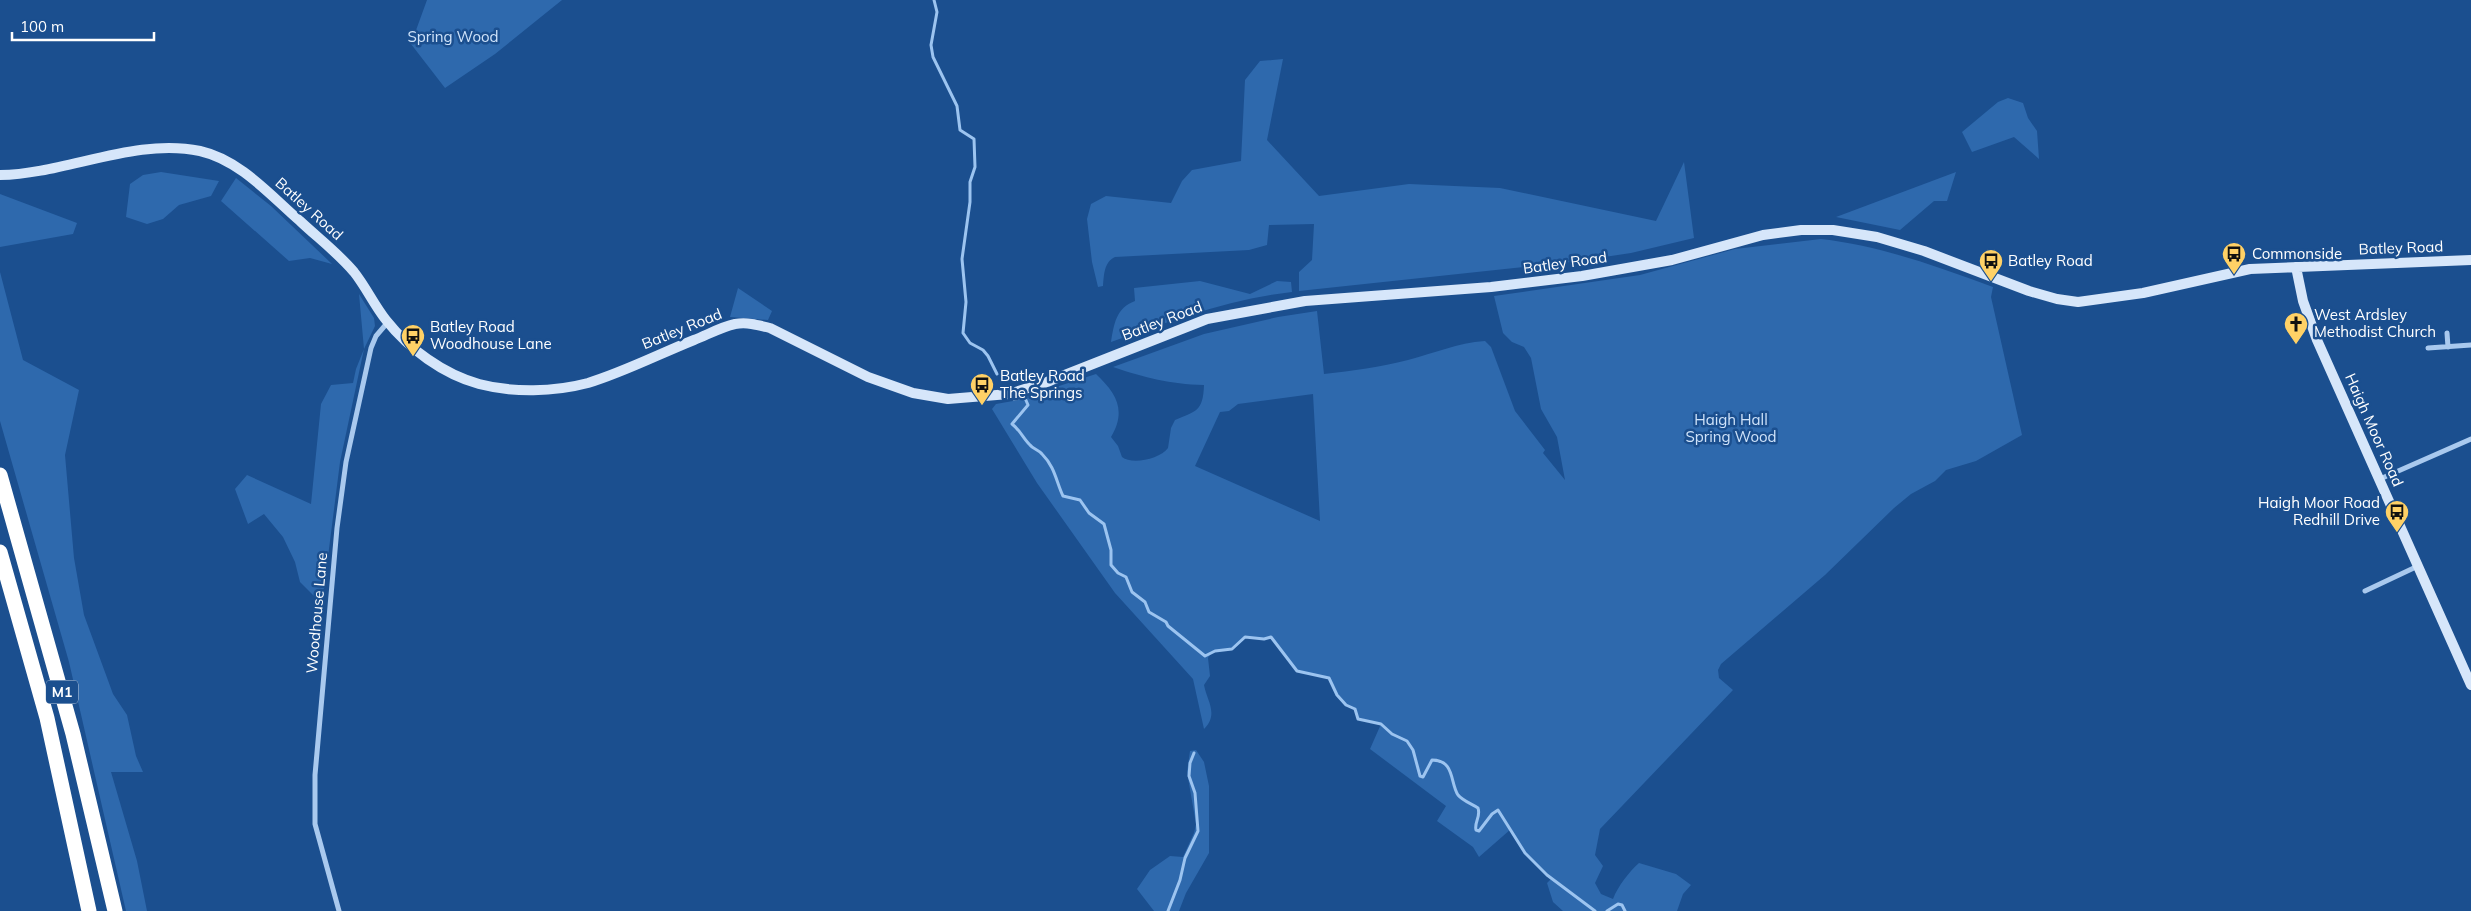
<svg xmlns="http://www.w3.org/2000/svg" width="2471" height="911" font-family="Mulish,sans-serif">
  <rect width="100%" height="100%" fill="#1b4f8f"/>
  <path fill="#2e69ad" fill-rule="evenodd" d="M427,0H562L495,54L445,88L411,44Z
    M1283,59L1267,140L1319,196L1409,184L1500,188L1656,221L1684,162L1694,238L1631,253L1571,262L1299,291V272L1312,260L1314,224L1269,225L1267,245L1249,250L1115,257C1104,262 1104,275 1103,286L1098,287L1092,262L1087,219L1091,204L1106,196L1171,203L1182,181L1192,170L1241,161L1245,80L1260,61Z
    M2008,98L2023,103L2028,118L2037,131L2039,159L2014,137L1972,152L1962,132L1998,102Z
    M161,172L219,181L211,196L179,205L163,219L147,224L126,217L130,184L143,175Z
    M1956,172L1947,201H1934L1900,230L1836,217Z
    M236,178L271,206L332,264L310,258L289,261L221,201Z
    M0,194L77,223L73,234L0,247Z
    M1821,239C1881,246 1936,266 1993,287L1991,297L2022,435L1976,461L1946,470L1935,481L1911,494L1894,508L1825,575L1721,664L1718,670L1719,678L1733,690L1600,829L1595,855L1603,866L1595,883L1601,894L1613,899C1618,886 1629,872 1639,863L1676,874L1691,885L1683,894L1677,911H1563L1553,902L1547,883L1552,878L1525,853L1511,829L1479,857L1473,847L1437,821L1446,806L1370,749L1381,724L1358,719L1355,709L1346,705L1337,695L1329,678L1297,671L1271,637L1264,639L1245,637C1240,641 1238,646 1232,649C1222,652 1214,648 1208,658L1210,676L1204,685C1207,701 1219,714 1204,729L1193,679L1115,593L1037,483L992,409L996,404L1013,401L1096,374C1116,393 1127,410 1111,437L1118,446L1122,457C1132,465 1160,459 1168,448L1171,428L1175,420C1196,411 1203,412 1204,385C1169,384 1146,378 1113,367L1204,334L1278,317L1317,311L1324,374C1353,371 1380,367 1408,360C1435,353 1457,343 1485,341L1491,347L1515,411L1545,450L1543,453L1565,480L1557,437L1541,409L1531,358L1524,347L1512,342L1503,333L1494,296L1640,275L1735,249ZM1313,394L1320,521L1195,466L1220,412L1229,411L1238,404Z
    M0,272L23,360L79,390L65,455L74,558L84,615L113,694L127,715L136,756L143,772H111L137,861L147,911H126L69,662L0,421Z
    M1200,281L1250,294L1277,281L1291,282L1292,292C1229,299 1170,321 1111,342C1114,324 1116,308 1135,301L1134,288Z
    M738,288L772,311L768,320L730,317Z
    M359,294L374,318L375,326L364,349L340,462L322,604L300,582L295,562L283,537L264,514L248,524L235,489L247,475L311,504L321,404L331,385L353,383L356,369L364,349Z
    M1196,750L1204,762L1209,786V853L1186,893L1179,911H1154L1137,889L1150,870L1170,856L1183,857L1194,833L1196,824L1187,772L1190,751Z"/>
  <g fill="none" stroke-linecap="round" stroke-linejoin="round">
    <path stroke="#9cc4f0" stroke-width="3" d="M934,0L937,12L931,45L933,57L957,106L960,130L974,139L975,167L970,182V202L962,259L966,302L963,333L970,343L983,350L988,356L997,374
      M1014,399L1025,398L1028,405L1012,424C1020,430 1023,438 1030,445C1033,449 1039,450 1042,454C1055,467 1056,481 1063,496L1080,500L1089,513L1104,524L1111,550V565L1118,573L1126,577L1132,592L1145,602L1149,612L1166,622L1168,626L1205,656L1215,651L1232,649L1245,637L1264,639L1271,637L1297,671L1329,678L1337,695L1346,705L1355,709L1358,719L1381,724L1392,734L1407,741L1413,750L1420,776L1423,777L1432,760C1455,760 1450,783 1458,795C1463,801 1472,804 1478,808C1481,817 1474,822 1476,830L1479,831L1492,814L1498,810L1525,853L1547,875L1595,911
      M1168,911L1180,880L1185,858L1198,831L1195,793L1189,776L1190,763L1194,753
      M1607,911L1618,904L1622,905L1625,911"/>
    <path stroke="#a9c9ee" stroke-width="5" d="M2447,333L2448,347
      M2428,348L2471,345
      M2380,479L2471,439
      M2365,591L2418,566
      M339,911L315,824V775L337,528L346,462L371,348L376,336L388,322"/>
    <path stroke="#d6e6fa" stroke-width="10" d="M0,175C65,174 136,137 200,151C240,160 270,195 300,221C318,238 338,253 354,272C366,287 374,305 386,320C409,349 443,374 479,384C513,393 554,392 588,383C624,372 659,354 694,340C707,335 721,327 735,324C748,322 758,325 770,328L868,377L913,393L948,399L1009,394L1047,382L1207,319L1305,301L1491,287L1582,276L1672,260L1763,235L1801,230H1833L1877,237L1924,251L2029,291L2057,299L2078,302L2143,293L2250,269L2471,260
      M2296,267L2303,301L2317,340L2471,685"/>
    <path stroke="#fff" stroke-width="15" d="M0,475L73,734L115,911
      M0,552L47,718L89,911"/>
  </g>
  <defs>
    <g id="bus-pin" transform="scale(1.25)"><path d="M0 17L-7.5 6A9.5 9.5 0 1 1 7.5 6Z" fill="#ffd166" stroke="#1b4f8f"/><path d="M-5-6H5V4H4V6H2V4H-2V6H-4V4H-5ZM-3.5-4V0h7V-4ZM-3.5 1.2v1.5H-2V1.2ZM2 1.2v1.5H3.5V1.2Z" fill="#111"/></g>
    <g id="church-pin" transform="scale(1.25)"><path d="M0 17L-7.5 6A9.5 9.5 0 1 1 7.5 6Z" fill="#ffd166" stroke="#1b4f8f"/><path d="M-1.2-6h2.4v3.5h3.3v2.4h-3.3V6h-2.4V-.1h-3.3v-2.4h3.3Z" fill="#111"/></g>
  </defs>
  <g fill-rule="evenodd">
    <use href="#bus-pin" x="2234" y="254"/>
    <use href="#bus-pin" x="1991" y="261"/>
    <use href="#church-pin" x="2296" y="324"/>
    <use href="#bus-pin" x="413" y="336"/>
    <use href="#bus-pin" x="982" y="385"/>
    <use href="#bus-pin" x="2397" y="512"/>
  </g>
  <g text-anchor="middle" stroke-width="5" stroke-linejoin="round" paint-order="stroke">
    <rect fill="#1b4f8f" stroke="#bbcadd" stroke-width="1" x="46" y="680.5" width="32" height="23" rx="4"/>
    <g font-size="14" font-weight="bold" fill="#fff">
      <text x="62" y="697">M1</text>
    </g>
    <g font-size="15" fill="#cfe3fa" stroke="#1b4f8f">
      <text x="453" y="42">Spring Wood</text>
      <text x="1731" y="425">Haigh Hall<tspan x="1731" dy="17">Spring Wood</tspan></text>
    </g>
    <g font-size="15" fill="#fff" stroke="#1b4f8f">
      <text transform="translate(309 209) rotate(42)" y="5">Batley Road</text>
      <text transform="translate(2401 248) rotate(-2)" y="5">Batley Road</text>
      <text transform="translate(1565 263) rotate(-8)" y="5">Batley Road</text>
      <text transform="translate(1162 321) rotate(-21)" y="5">Batley Road</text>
      <text transform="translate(682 329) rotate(-22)" y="5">Batley Road</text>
      <text transform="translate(2374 430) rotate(66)" y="5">Haigh Moor Road</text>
      <text transform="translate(317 613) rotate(-85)" y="5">Woodhouse Lane</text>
    </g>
    <g font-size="15" fill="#fff" stroke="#1b4f8f" text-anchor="start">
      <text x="2252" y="259">Commonside</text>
      <text x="2008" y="266">Batley Road</text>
      <text x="2314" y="320">West Ardsley<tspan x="2314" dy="17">Methodist Church</tspan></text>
      <text x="430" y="332">Batley Road<tspan x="430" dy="17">Woodhouse Lane</tspan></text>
      <text x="1000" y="381">Batley Road<tspan x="1000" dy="17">The Springs</tspan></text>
      <text x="2380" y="508" text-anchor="end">Haigh Moor Road<tspan x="2380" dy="17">Redhill Drive</tspan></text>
    </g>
  </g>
  <path d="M12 32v8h142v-8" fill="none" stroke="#ffffff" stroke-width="2.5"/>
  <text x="20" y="32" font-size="15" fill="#ffffff" stroke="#1b4f8f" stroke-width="4" paint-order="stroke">100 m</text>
</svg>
